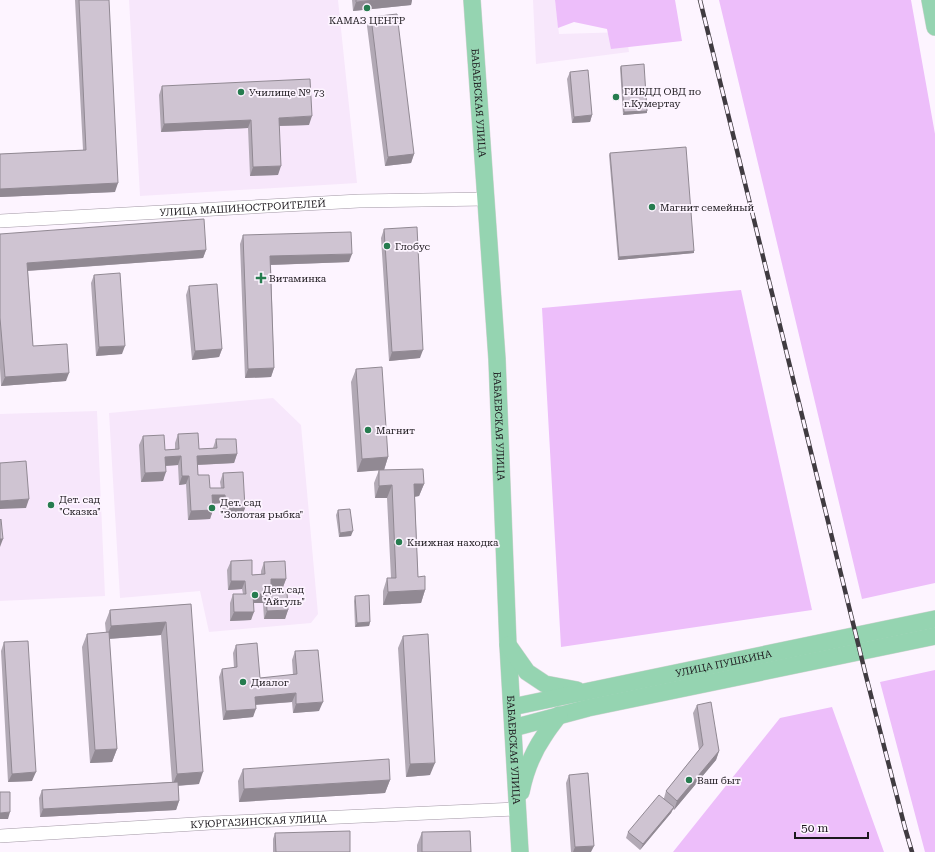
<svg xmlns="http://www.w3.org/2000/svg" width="935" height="852" font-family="'Roboto Serif',serif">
  <rect width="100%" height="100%" fill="#fdf4ff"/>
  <path fill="#f7e7fb" d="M129,0H338L357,183L140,196Z
    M533,0H555L559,34L626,32L629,52L536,64Z
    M273,398L301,425L318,614L311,623L209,632L200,591L120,598L109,413Z
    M97,411L105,596L0,601V414Z"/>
  <path fill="#edbefa" d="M555,0H675L682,41L611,49L607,29L574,22L558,28Z
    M719,0H911L935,134V583L862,599Z
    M741,290L812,610L561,647L542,308Z
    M935,670V852H925L880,682Z
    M832,707L884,852H673L780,718Z"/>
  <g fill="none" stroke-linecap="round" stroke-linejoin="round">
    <g stroke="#a298a5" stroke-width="14">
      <g id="minor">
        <path id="s1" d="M0,221L359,201L486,199"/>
        <path id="s2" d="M0,836L211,823L518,809"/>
      </g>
    </g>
    <g stroke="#d6d5d6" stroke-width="18">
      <g id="major">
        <path id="s3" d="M472,0L497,359L508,645L520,852"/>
        <path d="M930,0L935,27"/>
        <path d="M508,645L527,672L545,684L577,690"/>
        <path id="s4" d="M512,707L935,619"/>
        <path d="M513,728L588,708L935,636"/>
        <path d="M521,792C525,772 533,752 544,736C548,729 554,722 559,715"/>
      </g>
    </g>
    <use href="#minor" stroke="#fff" stroke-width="13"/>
    <use href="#major" stroke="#95d4b1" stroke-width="17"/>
    <g stroke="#403b41" stroke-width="4.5">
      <path id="rail" d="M700,0L866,676L905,828L912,852"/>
    </g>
    <use href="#rail" stroke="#fdf4ff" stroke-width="3" stroke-dasharray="9" stroke-linecap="butt"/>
  </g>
  <path fill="#b2a9b5" d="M75,0H109L115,192L0,197V154L83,150Z
    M352,0H412L411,5L353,11Z
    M371,17L414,154L411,163L385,166L367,26Z
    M621,66L647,113L623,115L620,68Z
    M570,72L592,115L590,122L572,123L567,79Z
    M162,86L309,125L279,126L278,175L250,176L248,128L161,132L159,95Z
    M610,153L694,253L618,260L609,155Z
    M384,229L420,358L389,361L381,238Z
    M0,234L206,250L203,258L28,271L33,346L66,381L1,386L0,368Z
    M243,235L349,262L271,265L274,368L271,377L245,378L240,244Z
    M94,275L122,354L96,356L91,283Z
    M189,286L222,349L219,357L192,360L186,295Z
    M356,369L388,457L384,470L424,484L419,496L415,497L418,577L425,590L421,603L383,605V591L387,578H391L387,498H375L374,483L379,470L357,472L351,382Z
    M178,434L199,449L213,448L216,439L237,454L234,463L198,465V475L210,488H221L220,482L223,473L245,508L242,516L223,517L222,503L212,504L213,510L210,519L188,520L186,484L179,485L178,465L166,466L163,481L141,482L139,445L143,436L165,450L175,449V443Z
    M338,510L351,536L339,537L336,515Z
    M231,561L252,575L261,574V571L264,562L286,579L283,587L271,588V592L288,610L285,619H264L263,603H254L251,620L230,621V603L233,594H243L242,589L228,590L227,570Z
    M355,596L370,622L369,626L355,627L354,601Z
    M191,604L199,784L178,786L179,801L176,810L40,817L39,798L42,790L172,782L161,635L109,639L117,749L112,762L90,763L82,647L87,634L106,633L105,623L110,610Z
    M403,636L430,775L406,777L398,648Z
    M4,642L32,781L8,782L1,651Z
    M236,645L260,678L293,675L292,660L295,651L319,711L293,713L292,702L256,705L253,717L223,720L219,677L222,669L234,668L233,653Z
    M697,705L719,751L716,760L674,810L673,809L671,813L640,850L626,838L628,832L664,798L666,791L699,750L693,713Z
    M243,769L390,780L385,793L239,802L238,781Z
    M569,775L591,852H571L566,783Z
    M422,832L471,852H417V845Z
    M275,833L350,852H273V839Z"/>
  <path fill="#918993" d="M376,0H412L411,5L353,11L356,2Z
    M647,111V113L623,115L624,112Z
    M592,115L590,122L572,123L574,117Z
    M312,116L309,125L275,126L279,118Z
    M251,120L248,128L161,132L164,124Z
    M414,154L411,163L385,166L388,157Z
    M281,166L278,175L250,176L253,167Z
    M118,183L115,192L0,197V189Z
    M206,250L203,258L24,271L27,263Z
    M694,251V253L618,260L619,257Z
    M352,254L349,262L267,265L270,256Z
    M125,346L122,354L96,356L99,347Z
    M222,349L219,357L192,360L195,351Z
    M423,350L420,358L389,361L392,352Z
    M274,368L271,377L245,378L248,369Z
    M69,373L66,381L1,386L5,377Z
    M237,454L234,463L194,465L197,456Z
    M181,456L178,465L162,466L165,457Z
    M388,457L384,470L357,472L362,459Z
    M166,472L163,481L141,482L145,473Z
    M182,476H189L186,484L179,485Z
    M414,484H424L419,496L410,497Z
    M392,485L387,498H375L379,486Z
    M212,495H225L222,503L209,504Z
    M29,499L26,508L0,509V501Z
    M226,508H245L242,516L223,517Z
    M213,510L210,519L188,520L191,511Z
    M353,531L351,536L339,537L340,533Z
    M0,539H3L0,547Z
    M271,579H286L283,587L268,588Z
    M231,581H245L242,589L228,590Z
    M425,590L421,603L383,605L388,592Z
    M253,594H266L263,603H250Z
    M288,610L285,619H264L267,611Z
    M234,612H254L251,620L230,621Z
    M166,622L161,635L106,639L111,626Z
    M370,622L369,626L355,627L357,623Z
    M296,693L292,702L252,705L255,697Z
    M323,702L319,711L293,713L296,704Z
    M256,709L253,717L223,720L226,711Z
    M117,749L112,762L90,763L95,750Z
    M719,751L716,760L674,810L677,801Z
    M435,763L430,775L406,777L410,764Z
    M36,772L32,781L8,782L12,774Z
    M203,772L199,784L172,786L177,774Z
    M390,780L385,793L239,802L244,789Z
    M179,801L176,810L40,817L43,809Z
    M674,807L671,813L640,850L643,844Z
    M10,812L8,819H0V813Z
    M594,846L591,852H573L575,847Z"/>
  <path fill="#cfc4d2" stroke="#918993" d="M79,0H109L118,183L0,189V154L86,150Z
    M356,0H376L356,2Z
    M397,14L414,154L388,157L371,17Z
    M644,64L647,111L624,112L621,66Z
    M588,70L592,115L574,117L570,72Z
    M310,79L312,116L279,118L281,166L253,167L251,120L164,124L162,86Z
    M686,147L694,251L619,257L610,153Z
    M204,219L206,250L27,263L33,346L67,344L69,373L5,377L0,318V234Z
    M417,227L423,350L392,352L384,229Z
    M351,232L352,254L270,256L274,368L248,369L243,235Z
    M120,273L125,346L99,347L94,275Z
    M217,284L222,349L195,351L189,286Z
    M382,367L388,457L362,459L356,369Z
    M198,433L199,449L217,448L216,439H236L237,454L197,456L198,475H209L210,488H224L223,473L243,472L245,508H226L225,495H212L213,510L191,511L189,476H182L181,456L165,457L166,472L145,473L143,436L164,435L165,450L179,449L178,434Z
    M26,461L29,499L0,501V463Z
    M423,469L424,484H414L418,577L425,576V590L388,592L387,578H396L392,485L379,486V470Z
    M350,509L353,531L340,533L338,510Z
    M1,519L3,539H0V520Z
    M252,560V575L265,574L264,562L285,561L286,579H271V592H287L288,610L267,611L266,594H253L254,612H234L233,594H246L245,581H231V561Z
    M369,595L370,622L357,623L355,596Z
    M191,604L203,772L177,774L166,622L111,626L110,610Z
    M109,632L117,749L95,750L87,634Z
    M428,634L435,763L410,764L403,636Z
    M28,641L36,772L12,774L4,642Z
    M257,643L260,678L297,674L295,651L318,650L323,702L296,704V693L255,697L256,709L226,711L222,669L237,667L236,645Z
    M711,702L719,751L677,801L666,791L703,745L697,705Z
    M389,759L390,780L244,789L243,769Z
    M588,773L594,846L575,847L569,775Z
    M178,782L179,801L43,809L42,790Z
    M0,792H10V812L0,813Z
    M659,795L674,807L643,844L628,832Z
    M350,831V852H276L275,833Z
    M470,831L471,852H422V832Z"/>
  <g fill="#267c4f" stroke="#fdf4ff" stroke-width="1.5">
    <circle cx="367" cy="8" r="4"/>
    <circle cx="241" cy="92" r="4"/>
    <circle cx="616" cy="97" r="4"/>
    <circle cx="652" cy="207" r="4"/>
    <circle cx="387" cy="246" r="4"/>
    <path d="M259 272h4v4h4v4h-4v4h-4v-4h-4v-4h4z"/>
    <circle cx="368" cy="430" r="4"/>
    <circle cx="51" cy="505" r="4"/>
    <circle cx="212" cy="508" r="4"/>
    <circle cx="399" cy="542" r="4"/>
    <circle cx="255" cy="595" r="4"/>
    <circle cx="243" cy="682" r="4"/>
    <circle cx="689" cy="780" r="4"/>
  </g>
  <g text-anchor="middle" stroke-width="3.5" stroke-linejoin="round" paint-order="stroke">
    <g font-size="10" fill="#1c181d" stroke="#fdf4ff" text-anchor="start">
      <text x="367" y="24" text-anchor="middle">КАМАЗ ЦЕНТР</text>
      <text x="624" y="95">ГИБДД ОВД по<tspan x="624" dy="12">г.Кумертау</tspan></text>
      <text x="249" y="96">Училище № 73</text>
      <text x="660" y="211">Магнит семейный</text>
      <text x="395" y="250">Глобус</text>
      <text x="269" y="282">Витаминка</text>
      <text x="376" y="434">Магнит</text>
      <text x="59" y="503">Дет. сад<tspan x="59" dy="12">"Сказка"</tspan></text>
      <text x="220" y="506">Дет. сад<tspan x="220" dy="12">"Золотая рыбка"</tspan></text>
      <text x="407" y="546">Книжная находка</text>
      <text x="263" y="593">Дет. сад<tspan x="263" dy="12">"Айгуль"</tspan></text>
      <text x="251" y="686">Диалог</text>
      <text x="697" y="784">Ваш быт</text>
    </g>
    <g font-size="10" fill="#1c181d" stroke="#fdf4ff">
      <text dy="4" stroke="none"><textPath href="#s3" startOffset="103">БАБАЕВСКАЯ УЛИЦА</textPath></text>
      <text dy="4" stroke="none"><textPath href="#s1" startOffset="243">УЛИЦА МАШИНОСТРОИТЕЛЕЙ</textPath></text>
      <text dy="4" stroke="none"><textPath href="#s3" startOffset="427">БАБАЕВСКАЯ УЛИЦА</textPath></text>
      <text dy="4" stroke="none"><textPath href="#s4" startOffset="216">УЛИЦА ПУШКИНА</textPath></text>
      <text dy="4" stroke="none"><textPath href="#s3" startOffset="751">БАБАЕВСКАЯ УЛИЦА</textPath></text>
      <text dy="4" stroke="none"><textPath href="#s2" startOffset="259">КУЮРГАЗИНСКАЯ УЛИЦА</textPath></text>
    </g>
  </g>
  <path d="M795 832v6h73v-6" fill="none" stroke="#1c181d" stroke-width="2"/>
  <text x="801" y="832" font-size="12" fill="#1c181d" stroke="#fdf4ff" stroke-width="3" paint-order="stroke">50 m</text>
</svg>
